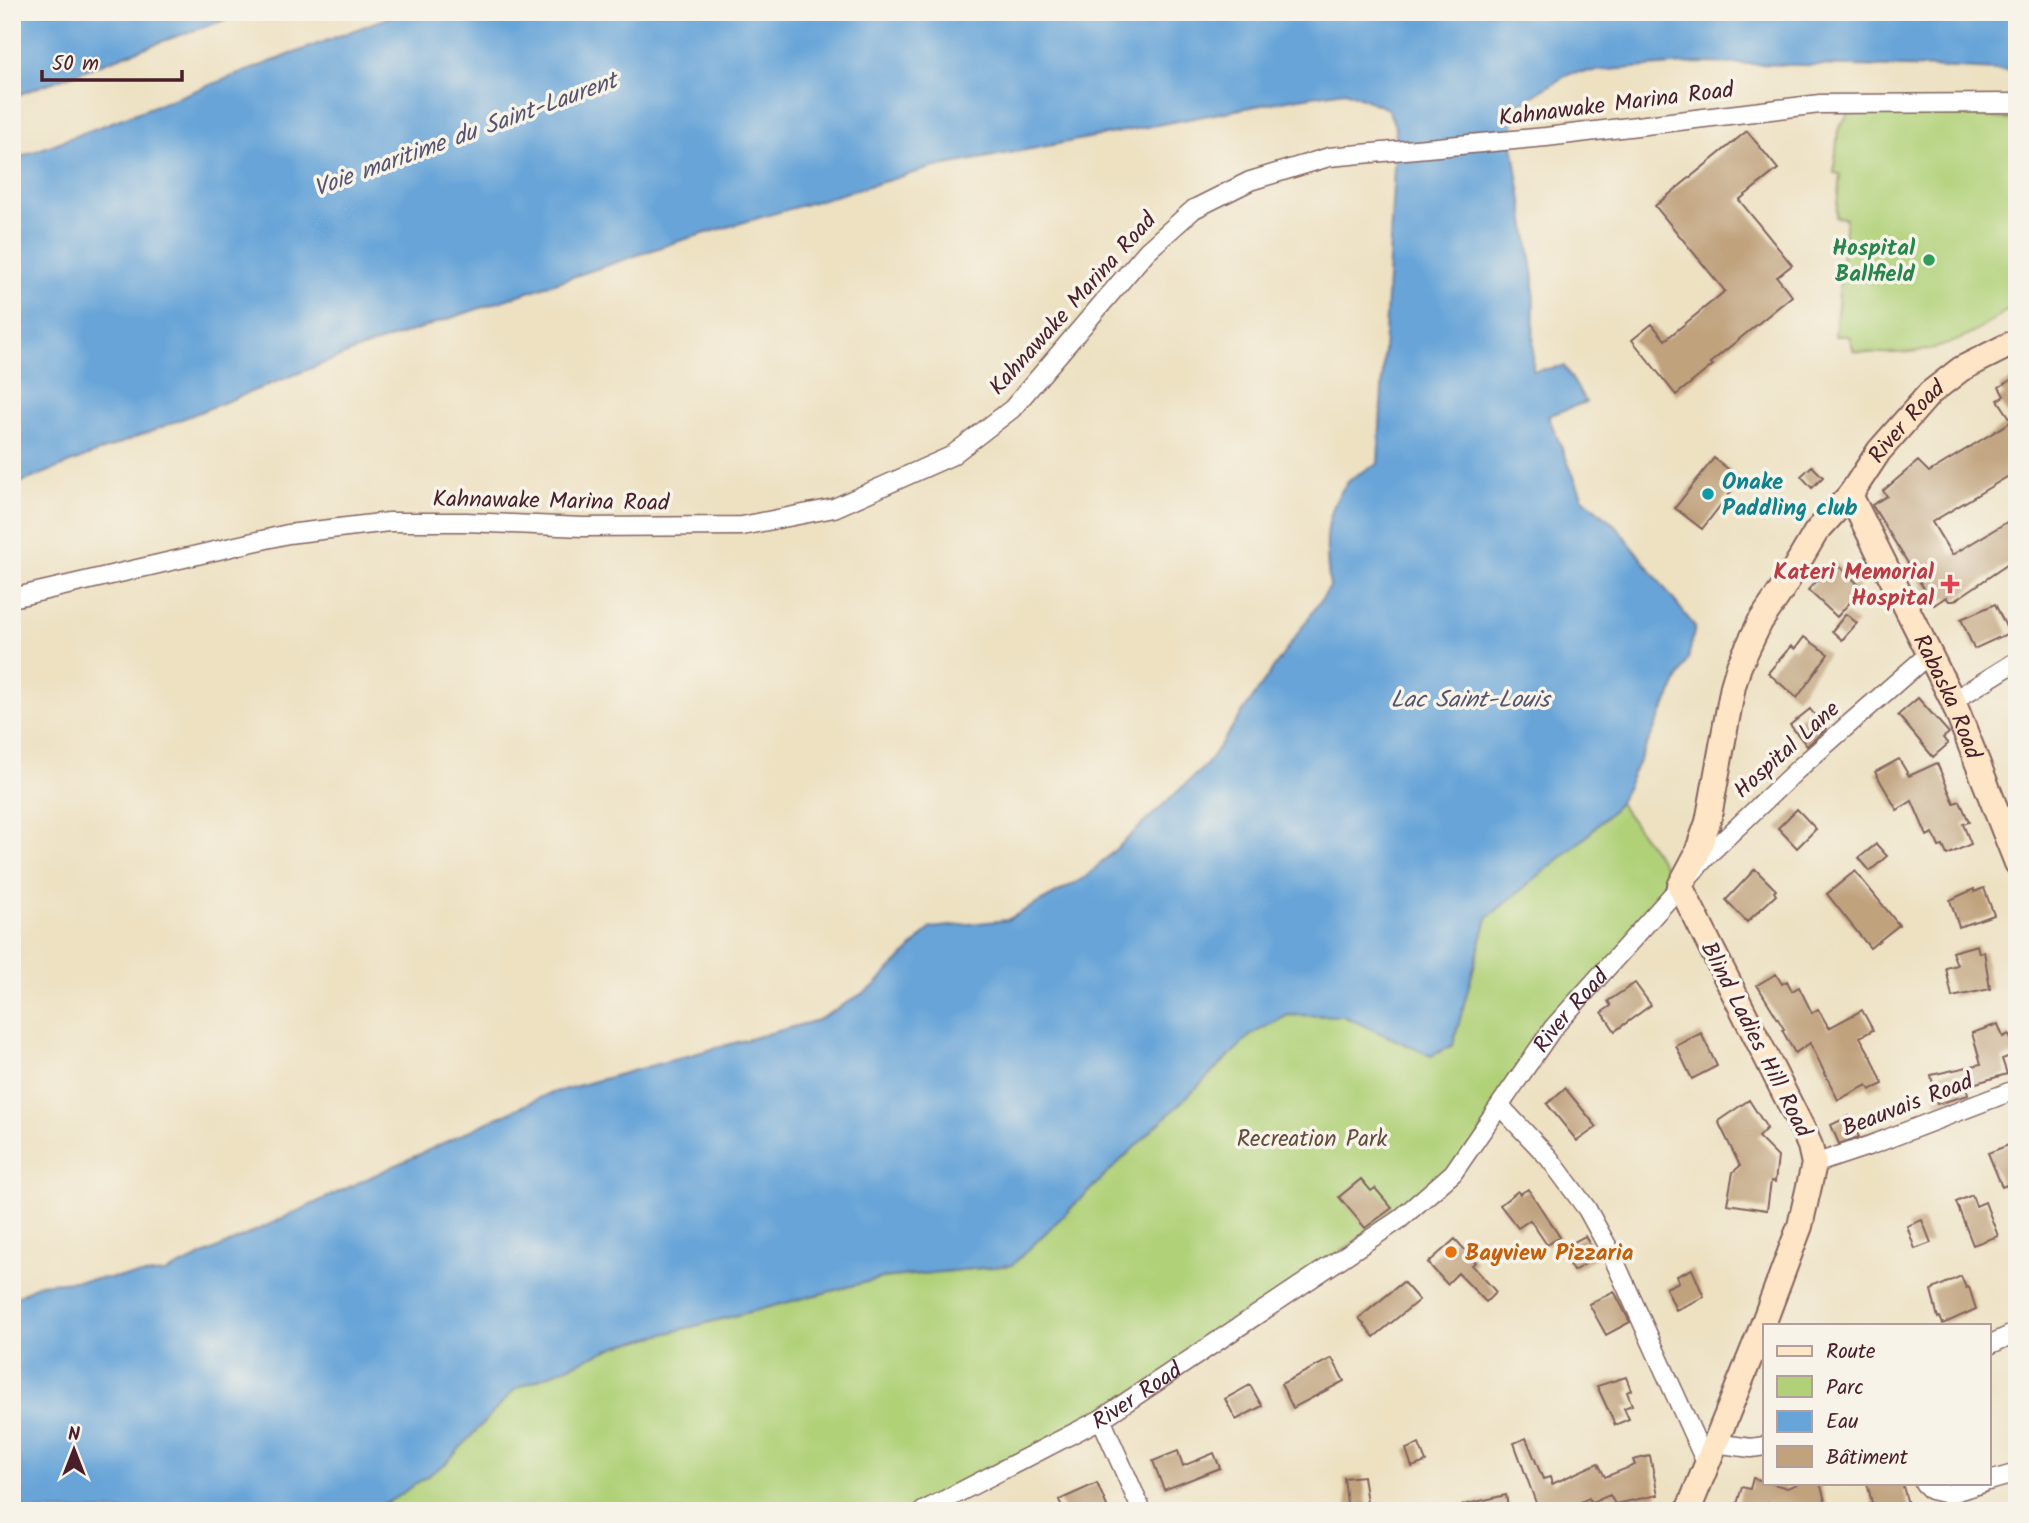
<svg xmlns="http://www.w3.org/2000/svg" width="2029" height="1523" font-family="Kalam,sans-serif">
  <rect width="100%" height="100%" fill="#f7f3e8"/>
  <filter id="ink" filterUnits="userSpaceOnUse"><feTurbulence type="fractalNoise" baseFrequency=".0143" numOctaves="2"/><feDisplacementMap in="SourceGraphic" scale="14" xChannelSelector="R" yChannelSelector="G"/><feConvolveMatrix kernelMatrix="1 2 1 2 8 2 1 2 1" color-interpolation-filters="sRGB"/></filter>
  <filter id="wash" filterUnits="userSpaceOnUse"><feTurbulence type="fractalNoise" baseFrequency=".00686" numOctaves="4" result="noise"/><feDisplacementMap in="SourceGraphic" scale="28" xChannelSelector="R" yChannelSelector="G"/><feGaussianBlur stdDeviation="1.57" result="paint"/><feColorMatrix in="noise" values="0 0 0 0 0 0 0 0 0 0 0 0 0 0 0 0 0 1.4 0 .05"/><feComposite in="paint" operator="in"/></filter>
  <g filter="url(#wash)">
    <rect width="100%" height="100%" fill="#ede1c2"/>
    <path fill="#b1d179" stroke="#7e7852" stroke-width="2" d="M1852,108L1875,109L1877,113C1921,110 1974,111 2017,122V303C2002,314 1987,325 1971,334C1936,353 1893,356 1854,351L1849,336H1835L1846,218L1836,217L1840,174L1834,173L1838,130Z
      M1619,803L1680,886L1553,1028L1453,1173L1101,1419L923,1511H369L392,1500L445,1464L515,1389L617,1346L882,1278L1012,1265L1252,1034L1288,1015L1343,1016L1431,1056L1453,1045L1487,918L1587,836Z"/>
    <path fill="#67a4d8" stroke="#586282" stroke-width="2" d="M12,12H248L163,41L12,97Z
      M402,12H2017V71L1956,68L1698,63L1570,73L1515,107L1512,138L1534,278L1533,371L1564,366L1586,402L1548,416L1583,498L1616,526L1695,627L1688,659L1619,803L1587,836L1487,918L1453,1045L1431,1056L1343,1016L1288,1015L1252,1034L1012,1265L882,1278L617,1346L515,1389L445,1464L392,1500L369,1511H12V1300L39,1284L165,1273L548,1094L818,1020L873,987L931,928L1007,920L1086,877L1206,765L1330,587C1325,549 1322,512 1349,481C1356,473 1369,469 1378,464L1396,129L1388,109L1345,91L1293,99L931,168L679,241L365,347L12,486V160Z"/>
    <g id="blocks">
      <path fill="#c0a27d" d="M1747,131L1778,169L1739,200L1792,265L1777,277L1792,296L1710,363L1713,365L1676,395L1632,340L1652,324L1665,340L1725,291L1655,206Z
        M2017,376V471L1932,522L1952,555L2017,516V558L1954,601H1949L1946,597L1934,605L1872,505L1887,496L1883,491L1918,461L1929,472L2012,421L1998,400L2004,396L1999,387Z
        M1714,458L1741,479L1702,529L1675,508Z
        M1812,466L1823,477L1812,488L1801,476Z
        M1834,561L1860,586L1857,590L1859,592L1837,617L1808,590Z
        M1995,604L2009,633L1974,649L1961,619Z
        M1846,614L1857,623L1842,640L1832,631Z
        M1804,637L1828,654L1797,698L1768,673L1791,646L1795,649Z
        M1918,698L1949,733L1943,738L1948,744L1933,757L1898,715Z
        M1810,709L1826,729L1807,746L1790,725Z
        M1899,759L1909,776L1937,763L1954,803L1960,801L1969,822L1963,824L1971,844L1947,855L1943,846L1939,847L1933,833L1927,836L1912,801L1897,810L1875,772Z
        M1797,809L1816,829L1797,848L1778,828Z
        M1876,844L1887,856L1870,871L1859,858Z
        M1755,869L1776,890L1774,892L1776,895L1747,922L1726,900Z
        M1855,871L1899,925L1870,948L1827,894Z
        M1984,888L1994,915L1959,927L1950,900L1974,889V892Z
        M1977,945L1979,953L1984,951L1990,989L1952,997L1946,968L1957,965L1952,952Z
        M1776,974L1782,984L1787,981L1792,991L1799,987L1812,1013L1818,1009L1829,1028L1862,1010L1873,1030L1860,1037L1872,1058L1883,1084L1870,1090L1867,1085L1838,1100L1810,1043L1795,1053L1782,1030L1784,1029L1757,985Z
        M1635,983L1651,1005L1615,1031L1602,1012L1611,1006L1608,1001Z
        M1998,1024L2003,1037L2009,1034L2016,1054L2002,1059L2007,1074L1966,1086L1968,1095L1937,1104L1931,1075L1981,1064L1972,1033Z
        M1701,1033L1717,1066L1692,1079L1676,1046Z
        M1565,1088L1597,1127L1577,1141L1547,1104Z
        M1749,1100L1767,1128L1758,1137L1778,1157L1775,1182L1771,1181L1767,1210L1727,1204L1733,1172L1740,1166L1718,1121Z
        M1849,1116L1859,1137L1839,1144L1831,1125Z
        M2011,1144L2017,1158V1181L2002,1187L1988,1153Z
        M1361,1179L1371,1191L1375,1188L1392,1208L1365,1228L1339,1197Z
        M1528,1189L1560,1237L1547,1245L1530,1220L1518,1228L1500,1205L1518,1191L1520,1194Z
        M1972,1195L1976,1206L1985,1202L1998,1236L1973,1245L1956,1202Z
        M1922,1220L1931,1243L1915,1249L1907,1226Z
        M1585,1236L1597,1257L1573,1271L1561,1249Z
        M1455,1239L1476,1262L1472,1265L1496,1292L1486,1302L1458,1273L1447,1284L1428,1263Z
        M1692,1269L1704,1297L1676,1310L1666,1288L1679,1282L1677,1276Z
        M1961,1276L1966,1288L1969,1287L1976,1309L1943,1324L1940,1317L1938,1318L1931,1290Z
        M1403,1282L1419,1300L1374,1337L1359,1318Z
        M1614,1291L1630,1322L1606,1335L1589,1304Z
        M1332,1358L1344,1381L1293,1408L1281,1384Z
        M1626,1377L1631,1390L1627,1392L1632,1405L1624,1408L1629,1419L1615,1425L1597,1386Z
        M1250,1385L1262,1406L1236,1420L1225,1399Z
        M1526,1438L1543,1479L1550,1477L1552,1484L1598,1463L1605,1477L1635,1465L1633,1460L1650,1456L1658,1495L1615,1504L1610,1495L1591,1503L1589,1498L1562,1511H1539L1514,1443Z
        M1419,1444L1426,1462L1412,1467L1406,1449Z
        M1178,1451L1183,1466L1214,1453L1220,1468L1164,1490L1153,1461Z
        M1363,1476L1368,1509L1348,1511L1344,1478Z
        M1753,1478L1787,1488L1800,1483H1820L1828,1511H1795L1768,1503L1765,1511H1735L1742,1487L1750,1489Z
        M1097,1483L1109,1511H1064L1059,1500Z
        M1867,1483H1902L1910,1511H1874Z
        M1506,1495L1509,1511H1464L1463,1505Z"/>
    </g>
  </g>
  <g filter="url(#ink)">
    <use href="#blocks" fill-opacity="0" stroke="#836360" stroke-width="2"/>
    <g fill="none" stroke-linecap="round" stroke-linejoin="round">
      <g stroke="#836360" stroke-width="21">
        <g id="street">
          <path d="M12,598L288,534L389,522H466L583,527L742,526L834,508L951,456L1012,409L1147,251L1194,209L1250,181L1329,157L1546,137L1820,104L2017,103"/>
          <path d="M1953,701L2017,661"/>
          <path d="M1500,1106L1549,1158L1587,1209L1610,1251L1707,1465"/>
          <path d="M1814,1164L1871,1145L2017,1089"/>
          <path d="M1989,1345L2017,1332"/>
          <path d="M1101,1419L1142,1511"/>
          <path d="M1714,1443L1751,1448L1765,1446"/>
          <path d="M1989,1481L2017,1473"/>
          <path d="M1924,1483L1931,1490L1948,1494L1983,1483"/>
          <path id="s1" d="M923,1511L1101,1419L1400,1219L1453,1173L1553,1028L1708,855L1798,769L1930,653"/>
        </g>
      </g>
      <g stroke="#836360" stroke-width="28">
        <g id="secondary">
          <path id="s2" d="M1850,495L1953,701L2017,863"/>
          <path id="s3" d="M1688,1511L1759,1335L1800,1226L1814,1164L1810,1146L1804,1132L1680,886L1696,856L1708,822L1733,686L1739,666L1760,622L1783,588L1816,532L1850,495L1879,451L1930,393L1961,369L2017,341"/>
        </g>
      </g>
      <use href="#street" stroke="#fff" stroke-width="18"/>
      <use href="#secondary" stroke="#fee5c5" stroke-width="24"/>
    </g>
  </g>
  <circle fill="#2e9e5b" stroke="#f7f3e8" stroke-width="2.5" cx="1929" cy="260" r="7"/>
  <circle fill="#0f9aa8" stroke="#f7f3e8" stroke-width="2.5" cx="1708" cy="494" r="7"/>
  <path fill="#e0444e" stroke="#f7f3e8" stroke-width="2.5" d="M1946.5 573.5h7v7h7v7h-7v7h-7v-7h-7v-7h7z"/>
  <circle fill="#e8710a" stroke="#f7f3e8" stroke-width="2.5" cx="1451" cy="1252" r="7"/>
  <g text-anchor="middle" stroke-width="7" stroke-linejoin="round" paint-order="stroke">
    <g font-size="23" fill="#4a1f2b" stroke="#f7f3e8">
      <text transform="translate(1616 103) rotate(-7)" y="8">Kahnawake Marina Road</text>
      <text transform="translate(1072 303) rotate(-48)" y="8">Kahnawake Marina Road</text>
      <text dy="8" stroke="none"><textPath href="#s3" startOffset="1206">River Road</textPath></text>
      <text transform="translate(551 500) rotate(1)" y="8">Kahnawake Marina Road</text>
      <text dy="8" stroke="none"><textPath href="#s2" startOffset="224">Rabaska Road</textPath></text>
      <text transform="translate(1786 749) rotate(-42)" y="8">Hospital Lane</text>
      <text dy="8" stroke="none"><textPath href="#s1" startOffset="831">River Road</textPath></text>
      <text transform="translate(1757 1039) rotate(63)" y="8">Blind Ladies Hill Road</text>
      <text transform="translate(1907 1104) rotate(-21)" y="8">Beauvais Road</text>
      <text dy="8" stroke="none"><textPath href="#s1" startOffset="243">River Road</textPath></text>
    </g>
    <g font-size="23" font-weight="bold" fill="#27864d" stroke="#f7f3e8" text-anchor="end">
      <text x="1915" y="255">Hospital<tspan x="1915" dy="26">Ballfield</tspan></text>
    </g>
    <g font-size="23" font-weight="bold" fill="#0d838f" stroke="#f7f3e8" text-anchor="start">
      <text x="1722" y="489">Onake<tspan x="1722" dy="26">Paddling club</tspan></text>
    </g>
    <g font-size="23" font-weight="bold" fill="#be3a42" stroke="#f7f3e8" text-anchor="end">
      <text x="1934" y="579">Kateri Memorial<tspan x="1934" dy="26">Hospital</tspan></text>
    </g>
    <g font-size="23" fill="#644c3e" stroke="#f7f3e8">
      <text x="1312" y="1146">Recreation Park</text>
    </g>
    <g font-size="23" font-weight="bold" fill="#c56008" stroke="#f7f3e8" text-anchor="start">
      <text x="1465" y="1260">Bayview Pizzaria</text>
    </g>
    <g font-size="24" font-style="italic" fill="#565470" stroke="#f7f3e8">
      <text transform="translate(465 134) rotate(-20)" y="8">Voie maritime du Saint-Laurent</text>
      <text x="1470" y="707">Lac Saint-Louis</text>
    </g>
  </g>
  <rect width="2029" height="1523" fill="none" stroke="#f7f3e8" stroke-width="42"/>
  <rect x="1763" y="1324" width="228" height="161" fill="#f7f3e8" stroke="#b29e9c" stroke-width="2"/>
  <rect x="1777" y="1346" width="35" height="10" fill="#fee5c5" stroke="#b29e9c" stroke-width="2"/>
  <text x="1826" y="1358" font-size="21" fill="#4a1f2b">Route</text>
  <rect x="1777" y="1376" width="35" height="21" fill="#b1d179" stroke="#b29e9c" stroke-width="2"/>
  <text x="1826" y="1394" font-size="21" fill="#4a1f2b">Parc</text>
  <rect x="1777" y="1411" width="35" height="21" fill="#67a4d8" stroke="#b29e9c" stroke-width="2"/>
  <text x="1826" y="1428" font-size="21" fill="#4a1f2b">Eau</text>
  <rect x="1777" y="1446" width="35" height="21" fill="#c0a27d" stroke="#b29e9c" stroke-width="2"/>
  <text x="1826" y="1464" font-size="21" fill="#4a1f2b">Bâtiment</text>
  <g transform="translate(74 1450)" stroke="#f7f3e8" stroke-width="5" paint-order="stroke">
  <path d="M0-5L12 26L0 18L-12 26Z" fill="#4a1f2b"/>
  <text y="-10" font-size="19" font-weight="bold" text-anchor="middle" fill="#4a1f2b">N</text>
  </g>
  <path d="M42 70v10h140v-10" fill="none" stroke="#4a1f2b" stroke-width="3.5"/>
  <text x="52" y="70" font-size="21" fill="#4a1f2b" stroke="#f7f3e8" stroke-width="5" paint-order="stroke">50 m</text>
</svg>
